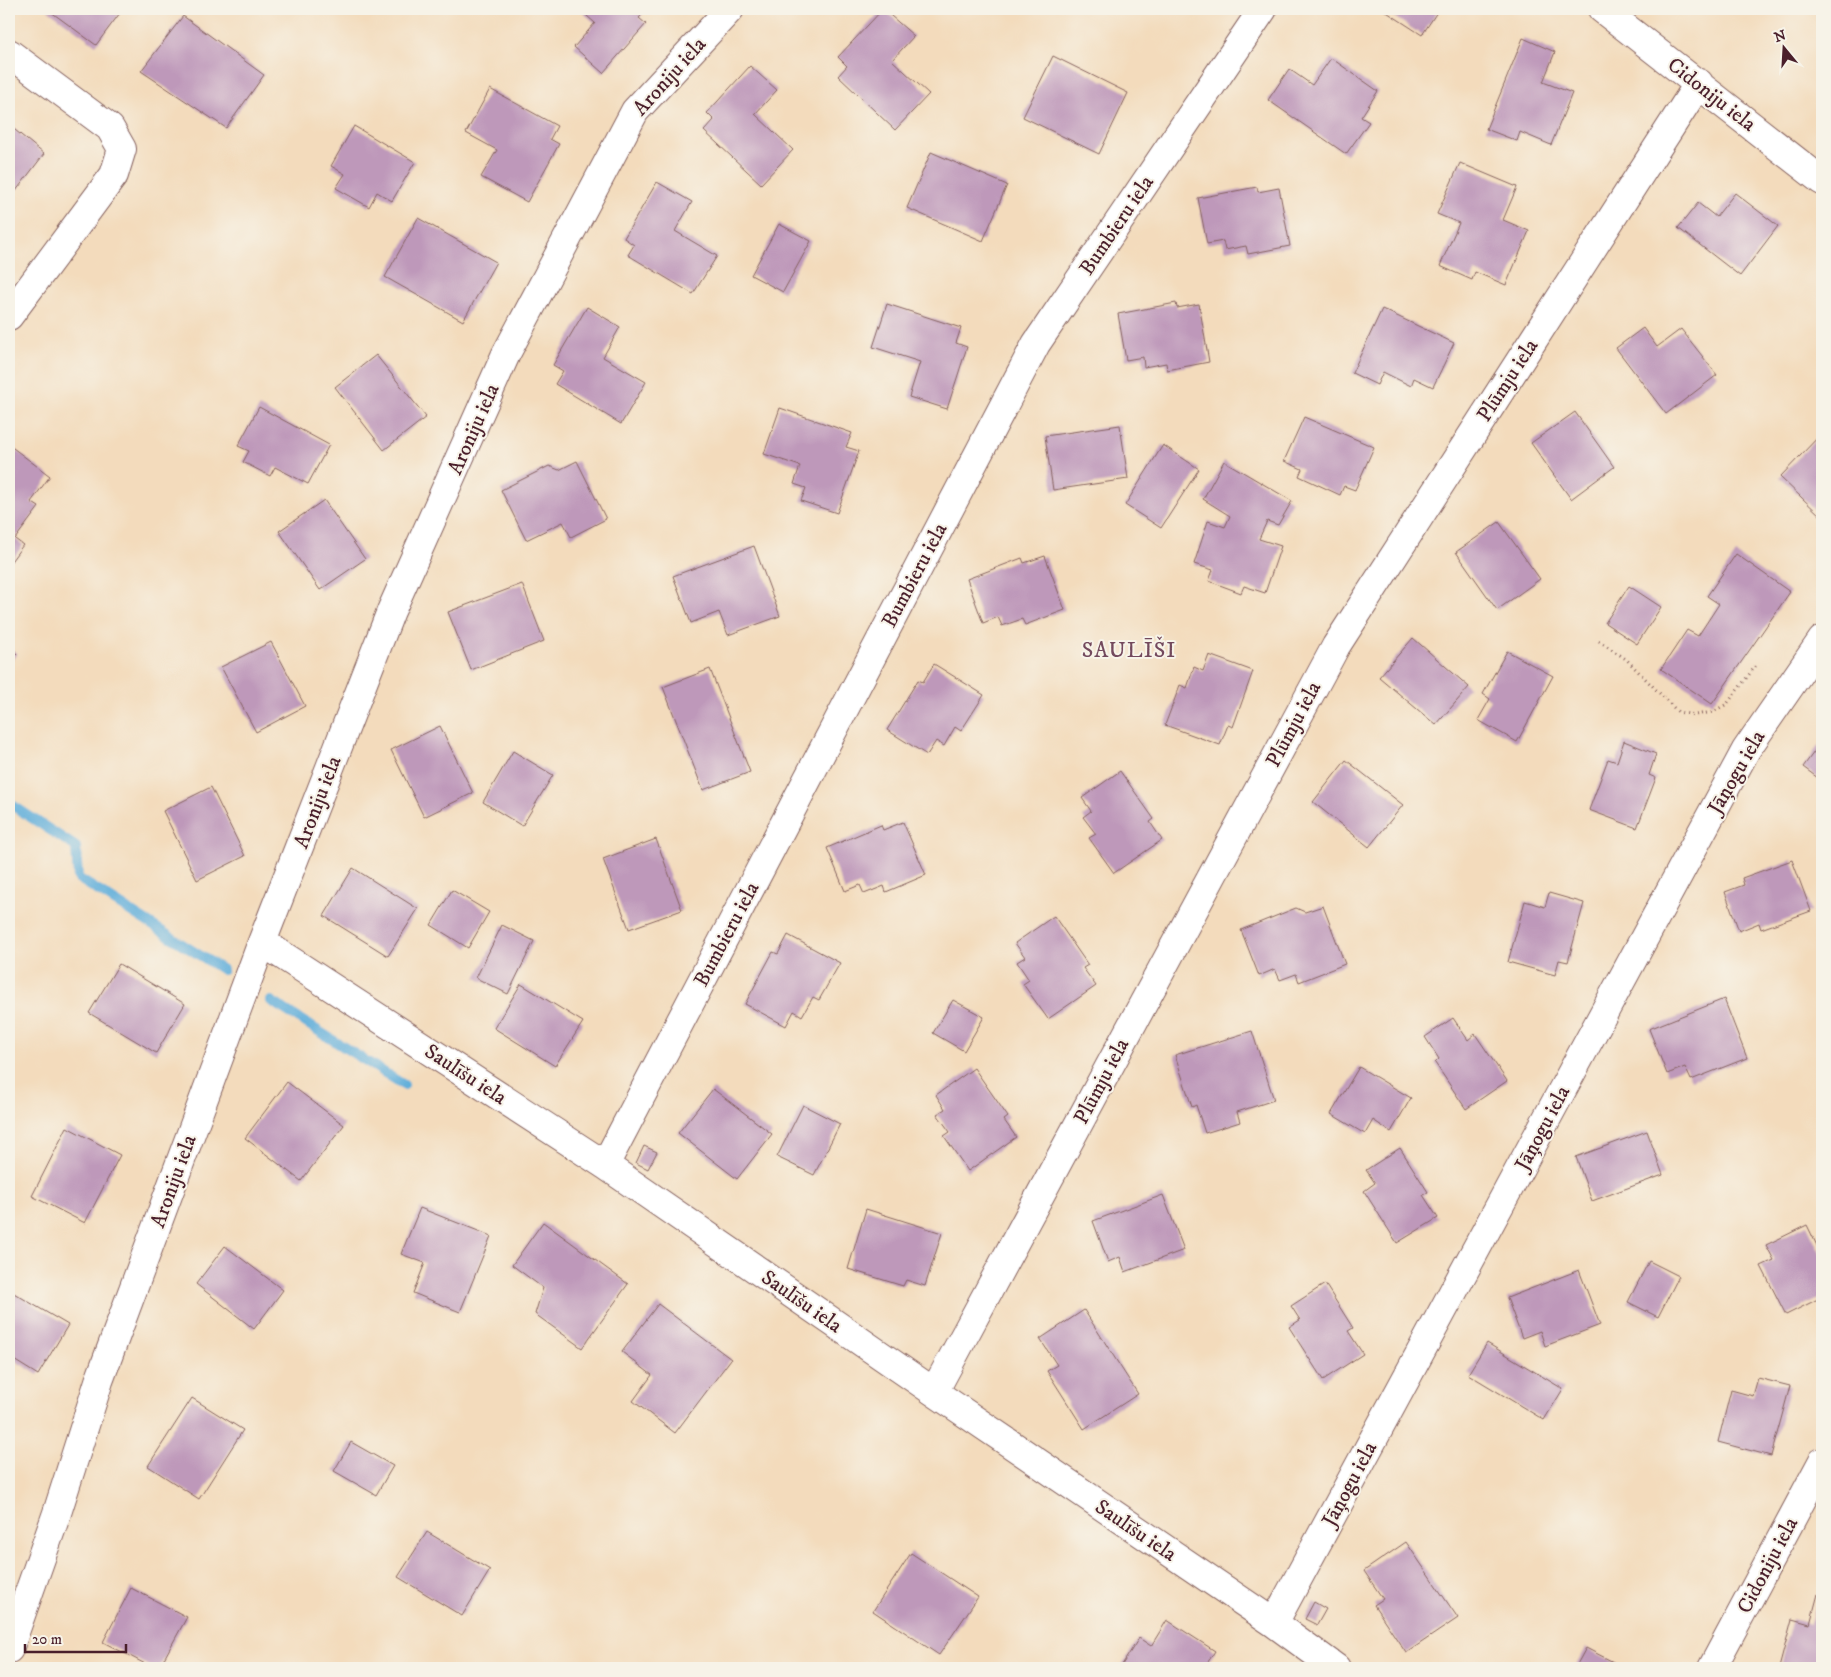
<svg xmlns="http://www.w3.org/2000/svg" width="1831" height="1677" font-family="'IM FELL DW Pica',serif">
  <rect width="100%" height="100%" fill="#f7f3e8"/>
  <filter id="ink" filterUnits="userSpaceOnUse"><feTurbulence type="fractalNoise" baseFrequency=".02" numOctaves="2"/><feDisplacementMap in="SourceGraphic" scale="10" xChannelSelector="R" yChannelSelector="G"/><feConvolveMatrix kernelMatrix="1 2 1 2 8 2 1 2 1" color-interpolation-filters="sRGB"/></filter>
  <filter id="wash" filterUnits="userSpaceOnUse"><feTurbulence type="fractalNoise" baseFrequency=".0096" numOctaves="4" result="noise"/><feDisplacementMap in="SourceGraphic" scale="20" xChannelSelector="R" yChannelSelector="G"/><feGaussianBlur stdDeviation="1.12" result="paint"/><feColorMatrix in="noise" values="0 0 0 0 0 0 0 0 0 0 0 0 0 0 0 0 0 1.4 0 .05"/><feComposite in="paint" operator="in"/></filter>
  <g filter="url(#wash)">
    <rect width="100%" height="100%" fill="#f3dbbc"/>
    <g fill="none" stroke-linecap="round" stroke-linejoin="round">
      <path stroke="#60aeda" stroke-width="10" d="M9,803L76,847L78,878L223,970
        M271,1001L404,1085"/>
    </g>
    <g id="blocks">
      <path fill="#be98ba" d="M47,9H123L96,45Z
        M579,9H647L639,18L646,24L603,73L574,47L595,23Z
        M883,9L914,36L892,60L929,94L895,130L838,76L847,66L838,57Z
        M1382,9H1439L1422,35Z
        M183,16L264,75L226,128L141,71Z
        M1523,38L1555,52L1543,82L1572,93L1551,145L1520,132L1517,141L1486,129Z
        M1053,56L1128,93L1099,154L1023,117Z
        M1331,58L1378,91L1361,117L1369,122L1346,154L1268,100L1289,69L1312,85Z
        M750,66L777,90L755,114L793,150L761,184L704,131L714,120L707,113Z
        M490,89L557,126L550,139L559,144L527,202L481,177L497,150L466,133Z
        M9,125L44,154L9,200Z
        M354,126L415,162L392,201L377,192L369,207L336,188L345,174L331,166Z
        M931,152L1007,185L983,241L907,208Z
        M1460,163L1517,187L1503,220L1529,231L1506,285L1475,272L1472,280L1440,266L1459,223L1437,214Z
        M657,182L692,202L675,231L717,256L693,294L628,255L634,245L624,238Z
        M1257,187L1258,192L1279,188L1290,246L1248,254L1246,246L1225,250L1223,241L1207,244L1198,198Z
        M1735,193L1778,226L1740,276L1678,228L1698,203L1716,217Z
        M418,218L496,262L463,321L385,277Z
        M779,224L811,241L783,292L751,275Z
        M1176,303L1177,308L1199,304L1209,362L1167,370L1166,363L1144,367L1143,357L1126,360L1118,314Z
        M887,304L961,328L956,343L967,347L947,409L909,397L920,362L873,347Z
        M587,307L620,327L603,357L646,382L621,424L555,384L563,371L553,365Z
        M1382,309L1454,343L1433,387L1414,378L1411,386L1383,372L1377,385L1352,373Z
        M1643,328L1657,347L1681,329L1717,375L1666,414L1616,348Z
        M376,355L426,417L384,450L335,387Z
        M259,407L329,445L308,484L275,467L270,476L243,462L249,451L238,446Z
        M780,408L852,433L846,447L859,451L837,513L801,501L806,488L794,484L800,466L764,454Z
        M1575,412L1614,467L1571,499L1531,443Z
        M1304,417L1374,447L1355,490L1344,486L1340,495L1299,476L1302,469L1284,461Z
        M1120,425L1128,479L1053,490L1045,436Z
        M1822,433V517L1780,477Z
        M9,445L50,476L31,502L39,507L15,539L23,545L9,564Z
        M1163,445L1199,469L1161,528L1125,505Z
        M577,461L606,519L571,537L563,522L526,540L501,490L549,466L559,470Z
        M1224,461L1292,501L1278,525L1267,521L1259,539L1281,546L1265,593L1244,586L1241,593L1209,581L1213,570L1194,564L1208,521L1225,527L1230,516L1203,499Z
        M324,500L365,559L320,590L279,531Z
        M1499,522L1540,579L1497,610L1456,552Z
        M754,546L780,616L728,635L719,612L691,623L673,576Z
        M1736,554L1790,592L1712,704L1661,669L1687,630L1698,636L1719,604L1707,596Z
        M1045,556L1065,610L1025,625L1022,619L1002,626L998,617L983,623L967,579L1022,558L1024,563Z
        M522,584L544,641L471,670L448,612Z
        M1629,586L1661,607L1637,644L1605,623Z
        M1413,638L1469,687L1436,725L1379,677Z
        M271,642L305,706L256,732L221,667Z
        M9,648L17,653L9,665Z
        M1507,651L1553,676L1517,742L1478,720L1490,699L1483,694Z
        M1209,655L1253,671L1233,727L1228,725L1220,745L1165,725L1180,685L1187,688L1194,667L1203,671Z
        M934,664L984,695L961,731L955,727L944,746L936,741L927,755L887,730L918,680L923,682Z
        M710,669L750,772L703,790L663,687Z
        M440,726L473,793L424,817L391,750Z
        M1624,741L1656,754L1649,775L1656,778L1637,828L1589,810L1608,759L1617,762Z
        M1822,741V781L1803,767Z
        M513,751L553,775L522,826L483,802Z
        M1346,760L1403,805L1369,847L1313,802Z
        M1120,771L1154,819L1150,822L1162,840L1114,873L1089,838L1096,834L1083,817L1091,811L1082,798Z
        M211,787L245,856L197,880L163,811Z
        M903,822L926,875L886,892L884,886L864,894L860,885L845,891L827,848L881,825L883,830Z
        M656,839L682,910L629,929L603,859Z
        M1792,860L1811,911L1761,929L1759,923L1739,931L1725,892L1744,885L1742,878Z
        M353,868L418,909L388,956L324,916Z
        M452,890L489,912L468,948L431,925Z
        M1549,893L1584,903L1568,962L1559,960L1555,975L1508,962L1525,901L1545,907Z
        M1323,906L1345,964L1299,982L1296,974L1280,980L1275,969L1259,976L1241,930L1296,908L1305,912Z
        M1054,916L1088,965L1083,968L1096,986L1048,1019L1023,984L1029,980L1017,962L1025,957L1015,943Z
        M502,925L534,941L508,994L476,978Z
        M788,935L840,963L819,1000L813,997L802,1016L794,1011L786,1026L745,1004L773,952L778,954Z
        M119,964L185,1004L156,1053L89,1013Z
        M521,984L583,1022L555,1066L494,1028Z
        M1724,999L1747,1058L1691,1080L1685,1067L1667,1074L1649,1029Z
        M953,1000L984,1017L964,1051L933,1033Z
        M1453,1018L1468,1040L1475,1034L1507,1081L1466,1109L1435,1063L1439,1059L1425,1037Z
        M1252,1031L1274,1100L1237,1112L1240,1122L1205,1133L1196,1105L1192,1107L1175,1055Z
        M1359,1067L1411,1098L1391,1132L1373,1120L1365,1134L1331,1114Z
        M974,1068L1008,1117L1004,1120L1016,1137L968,1171L944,1136L950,1132L937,1114L945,1109L936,1095Z
        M287,1082L344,1125L301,1181L245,1138Z
        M713,1089L772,1134L737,1179L678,1133Z
        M803,1105L840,1124L814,1175L777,1157Z
        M67,1127L120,1155L85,1223L32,1196Z
        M1647,1131L1663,1175L1592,1201L1576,1157Z
        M644,1146L657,1152L648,1169L636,1163Z
        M1400,1148L1428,1192L1423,1195L1438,1218L1397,1243L1364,1191L1375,1183L1366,1170Z
        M1163,1195L1184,1250L1125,1272L1120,1257L1108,1262L1093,1221Z
        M420,1208L491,1236L460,1312L413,1293L425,1263L401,1254Z
        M866,1209L942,1233L925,1286L906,1280L903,1286L848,1269Z
        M543,1222L628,1284L582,1348L535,1314L543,1288L512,1265Z
        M1807,1225L1822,1256V1297L1786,1315L1761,1266L1774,1260L1766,1245Z
        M225,1246L283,1290L254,1329L196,1284Z
        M1649,1261L1679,1276L1658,1317L1628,1302Z
        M1579,1270L1600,1325L1545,1346L1540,1331L1522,1338L1507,1298Z
        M1325,1284L1353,1328L1348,1331L1363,1354L1323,1380L1289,1327L1300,1320L1291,1306Z
        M12,1292L68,1325L38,1375L9,1357V1297Z
        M658,1304L731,1359L675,1433L633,1401L652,1375L622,1352Z
        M1084,1310L1138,1394L1084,1429L1047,1371L1057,1365L1040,1339Z
        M1487,1343L1563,1389L1544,1420L1468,1374Z
        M1758,1378L1790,1386L1771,1456L1718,1442L1731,1390L1753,1396Z
        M192,1398L243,1430L199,1499L148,1466Z
        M351,1442L393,1466L376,1495L334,1471Z
        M427,1532L490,1570L462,1616L398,1577Z
        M1406,1542L1458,1618L1406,1653L1374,1605L1383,1599L1364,1571Z
        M911,1553L978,1597L939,1655L873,1611Z
        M131,1588L187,1617L159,1668H153L103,1642Z
        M1818,1594L1822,1596V1668H1779L1792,1619L1810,1624Z
        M1314,1602L1326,1609L1317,1625L1305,1619Z
        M1167,1620L1215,1651L1204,1668H1120L1139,1638L1151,1646Z
        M1586,1648L1625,1668H1575Z"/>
    </g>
  </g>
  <g filter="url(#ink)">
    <use href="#blocks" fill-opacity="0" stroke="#85615e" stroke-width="1"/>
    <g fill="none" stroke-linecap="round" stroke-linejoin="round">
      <g stroke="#85615e" stroke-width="30">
        <path id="minor" d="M1602,9L1822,181
          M9,53L110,128L122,149L114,175L9,316
          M262,942L605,1165L934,1392L1274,1623L1336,1668
          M605,1165L1036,344L1263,9
          M934,1392L1336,646L1699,83
          M1274,1623L1746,750L1822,640
          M9,1649L57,1513L99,1381L262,942L391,611L506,354L635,111L730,9
          M1712,1668L1822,1462"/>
      </g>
      <path stroke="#85615e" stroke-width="3" stroke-dasharray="1 4" stroke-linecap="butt" d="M1599,641L1626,659L1678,712L1695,715L1713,712L1727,704L1757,664"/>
      <use href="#minor" stroke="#fff" stroke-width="28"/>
    </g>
  </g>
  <g text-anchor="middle" stroke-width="4" stroke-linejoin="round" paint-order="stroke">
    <g font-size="21" fill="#4a1f2b" stroke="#f7f3e8">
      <text transform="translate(669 76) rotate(-48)" y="7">Aroniju iela</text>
      <text transform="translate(1712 94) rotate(38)" y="7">Cidoniju iela</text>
      <text transform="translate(1116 225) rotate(-56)" y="7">Bumbieru iela</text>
      <text transform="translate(1507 380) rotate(-57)" y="7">Plūmju iela</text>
      <text transform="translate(473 429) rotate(-66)" y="7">Aroniju iela</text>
      <text transform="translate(914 575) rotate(-62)" y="7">Bumbieru iela</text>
      <text transform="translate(1293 724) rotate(-62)" y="7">Plūmju iela</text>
      <text transform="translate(1736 772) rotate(-60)" y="7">Jāņogu iela</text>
      <text transform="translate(317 802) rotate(-69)" y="7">Aroniju iela</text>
      <text transform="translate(726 934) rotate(-62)" y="7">Bumbieru iela</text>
      <text transform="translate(466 1074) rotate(33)" y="7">Saulīšu iela</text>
      <text transform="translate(1101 1081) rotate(-62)" y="7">Plūmju iela</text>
      <text transform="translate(1542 1128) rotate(-62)" y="7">Jāņogu iela</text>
      <text transform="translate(173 1181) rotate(-70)" y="7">Aroniju iela</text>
      <text transform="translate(802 1301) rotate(35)" y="7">Saulīšu iela</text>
      <text transform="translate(1349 1484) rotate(-62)" y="7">Jāņogu iela</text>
      <text transform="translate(1136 1530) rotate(34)" y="7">Saulīšu iela</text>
      <text transform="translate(1767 1565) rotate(-62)" y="7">Cidoniju iela</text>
    </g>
    <g font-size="22" letter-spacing="1" fill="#73495d" stroke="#f7f3e8">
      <text x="1129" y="657">SAULĪŠI</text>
    </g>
  </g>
  <rect width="1831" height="1677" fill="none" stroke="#f7f3e8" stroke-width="30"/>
  <g transform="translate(1784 48) rotate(342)" stroke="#f7f3e8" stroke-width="4" paint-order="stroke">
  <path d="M0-4L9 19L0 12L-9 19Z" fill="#4a1f2b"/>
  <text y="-8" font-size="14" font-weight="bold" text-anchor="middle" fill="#4a1f2b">N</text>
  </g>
  <path d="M25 1644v8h101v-8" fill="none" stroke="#4a1f2b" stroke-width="2.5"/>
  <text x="32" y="1644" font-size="15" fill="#4a1f2b" stroke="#f7f3e8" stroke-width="4" paint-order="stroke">20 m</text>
</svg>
